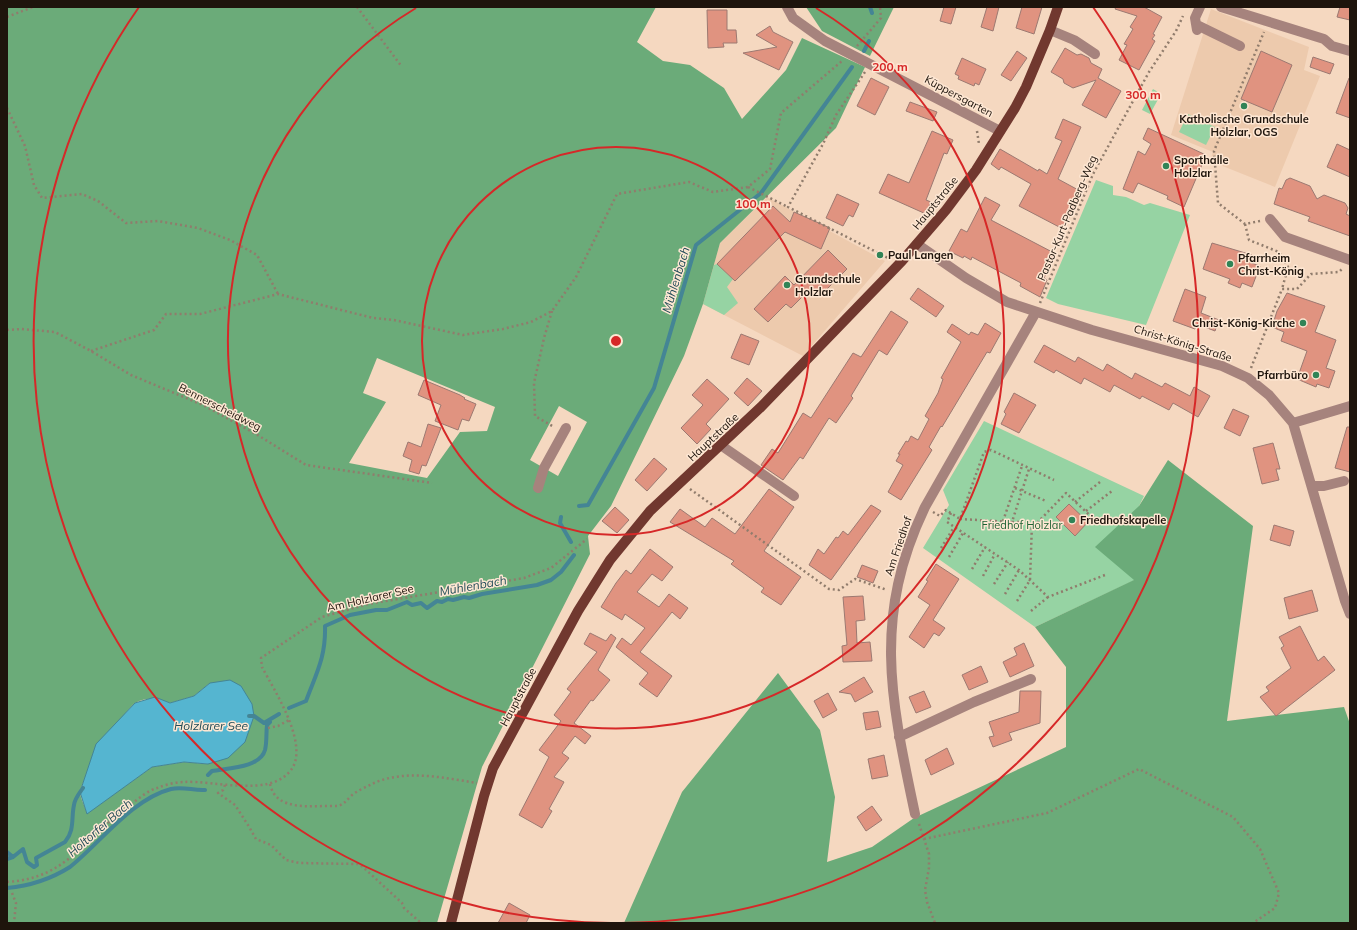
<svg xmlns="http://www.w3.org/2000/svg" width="1357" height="930" font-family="Mulish,sans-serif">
  <rect width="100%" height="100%" fill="#f5d8c0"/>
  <path fill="#edcaad" d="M1211,9L1309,47L1304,70L1320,76L1275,187L1210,161L1213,152L1171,135Z
    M767,197L885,261L803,356L703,304L720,243Z"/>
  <path fill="#96d3a3" d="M1153,89L1161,94L1150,114L1142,110Z
    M1188,114L1215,127L1206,145L1179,132Z
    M1096,180L1113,186V195L1126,197L1144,205L1150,203L1190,215L1146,325L1058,304L1046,298Z
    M717,264L733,279L727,287L738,303L724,315L703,304L714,265Z
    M984,421L1144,496L1139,506L1135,580L1035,627L923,548L949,505L943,490Z"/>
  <path fill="#6bab79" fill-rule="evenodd" d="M7,7H656L637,42L663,61L690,65L724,88L742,119L786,70L802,38L865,67L836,128L720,243L703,304L684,356L611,506L588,536L590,554L482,767L437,923H7ZM377,358L495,407L487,431L460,432L427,478L349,463L386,402L363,393ZM559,406L587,422L558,476L530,460ZM210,683L208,764L184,762L152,767L87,813C85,807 81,799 80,793C79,782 125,709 135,703C148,696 158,699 170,703L194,696Z
    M806,7H894L870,56L822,31Z
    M1168,460L1253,526L1227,721L1344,707L1350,724V923H624L682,792L778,673L820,730L835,797L827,862L872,847L914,818L1066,747V667L1035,627L1134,580L1095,547L1139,506Z"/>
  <path fill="#55b5d0" stroke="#448595" d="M230,680L241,686L252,704L254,716L245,742L228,758L208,764L184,762L152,767L87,814L80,792L96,744L135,703L155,697L170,703L194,696L210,683Z"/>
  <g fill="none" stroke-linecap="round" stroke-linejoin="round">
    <path stroke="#448595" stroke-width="4" d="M870,7L872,13
      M864,51L869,41
      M579,506L588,505L654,388L696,245L761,193L852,67
      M561,517L560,523L571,542
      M289,708L306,701C316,674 326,657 325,626L350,615L376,610H387L407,602L412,605L421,603L427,608L437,601L442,602L448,599L453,600L464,597L469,598L482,594L537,585L551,580L561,572L574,555
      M249,716H254L264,723L279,714
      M208,775L212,771C227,768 260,768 265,750C267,742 266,733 267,725L270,722
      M7,852L13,857
      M7,859L13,857L23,849L27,862L34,867L37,865L36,858L65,842C75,830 71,818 74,805C75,798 79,794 83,788
      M7,888C29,886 51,879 70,867C100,843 132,799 171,789C183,786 194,791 205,790"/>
  </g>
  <path fill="#e09380" stroke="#9c7971" d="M944,7H956L951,24L940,21Z
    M987,7H999L993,31L981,27Z
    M1022,7H1042L1034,34L1016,28Z
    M1116,7H1144L1162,17L1153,34L1155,35L1152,39L1155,41L1139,70L1119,60L1127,45L1124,44L1133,29L1130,27L1137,16L1115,9Z
    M1340,7H1350V20L1337,17Z
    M707,10H727V30H736L737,43H723L724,47L708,48Z
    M770,26L773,32L793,42L779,70L743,53L777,47L756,35Z
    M1065,48L1077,55L1081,54L1089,58L1091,63L1102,69L1098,78L1121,91L1106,118L1082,105L1096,80L1073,88L1064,83L1063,79L1051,72Z
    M1017,51L1027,58L1011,81L1001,75Z
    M1261,51L1292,65L1272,112L1241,99Z
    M1313,57L1334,64L1330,74L1310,67Z
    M962,58L986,69L979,85L975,83L974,86L958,79L959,76L955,74Z
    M871,78L889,87L875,115L857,106Z
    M1349,78H1350V118L1336,113Z
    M910,102L937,112L933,121L906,111Z
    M1063,119L1081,127L1058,179L1082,192L1063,229L1019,206L1031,184L1001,167L999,170L991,164L1000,149L1038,171L1039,169L1047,174L1062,141L1055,138Z
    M1148,128L1206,155L1184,207L1167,199L1168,196L1138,183L1133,193L1123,189L1138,151L1145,155L1151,144L1143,139Z
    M932,131L953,140L947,154L944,153L926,200L931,202L926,214L879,193L888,174L909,183Z
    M1337,144L1350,150V177L1327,167Z
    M1290,178L1310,186L1317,199L1324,195L1345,203L1348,208L1346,214L1350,216V236L1308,221L1310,217L1274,204L1279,188L1282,189L1286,180Z
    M837,194L859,204L853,217L849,215L843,226L826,218Z
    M985,197L1000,205L991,220L1056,254L1044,278L1047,280L1040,297L1020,286L1021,283L972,257L971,260L964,256L963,258L949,251L961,229L967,232Z
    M773,206L790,222L794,212L830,228L821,249L785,232L735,281L717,264Z
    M1212,243L1252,255L1249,262L1260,266L1252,287L1242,283L1240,288L1228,283L1230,279L1203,269Z
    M828,250L847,269L821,295L812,287L791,308L786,304L768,322L754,309L785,276L794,285Z
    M918,288L944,306L936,317L910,299Z
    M1185,289L1206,297L1201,313L1219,320L1215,331L1197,324L1195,329L1173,321Z
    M1287,293L1325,306L1315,332L1336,340L1326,368L1335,371L1329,388L1317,384L1316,387L1297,379L1307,351L1281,341L1284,332L1272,327L1277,311Z
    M891,311L908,322L887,355L879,350L851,396L853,398L836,423L829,418L803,459L800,457L783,480L761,465L772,449L778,453L803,413L811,418L853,353L861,357Z
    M985,323L1001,333L990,353L987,352L942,427L941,426L929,447L932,450L901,500L888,492L903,465L896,461L900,454H898L906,441L908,442L911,436L918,440L929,419L925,416L938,393L943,379L941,378L961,342L947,332L952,324L969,335L971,332L978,335Z
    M741,334L759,341L749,365L731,358Z
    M1044,345L1075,362L1078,357L1103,371L1107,364L1132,379L1135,373L1162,387L1165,383L1190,396L1194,387L1210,396L1198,417L1173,403L1169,410L1142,396L1140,399L1114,385L1110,392L1084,378L1081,384L1056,370L1054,373L1034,362Z
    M747,378L762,391L748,406L734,393Z
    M707,379L729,399L706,424L711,429L697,444L681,428L703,405L692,395Z
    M424,380L460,395L465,398L464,399L476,404L469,421L462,419L458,430L435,421L441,405L418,395Z
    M1014,393L1036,405L1019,433L1001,424L1006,414L1004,412Z
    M1233,409L1249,416L1240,436L1224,428Z
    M428,424L441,428L426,466L422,465L419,474L409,471L412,460L403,456L408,442L421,447Z
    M1347,427H1350V472L1335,468Z
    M1273,443L1280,469H1276L1279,480L1262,484L1253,448Z
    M654,458L667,469L647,491L635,480Z
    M769,489L794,507L764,551L801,577L781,605L761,592L764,588L731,564L734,561L670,522L680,509L705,527L712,518L735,534Z
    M1069,504L1088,522L1075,536L1056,517Z
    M871,505L881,511L831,580L809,565L818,549L824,554L836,537L838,538L843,531L848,535Z
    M615,507L629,520L617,533L602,521Z
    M1274,525L1294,531L1290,546L1270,540Z
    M650,549L673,567L662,581L652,574L637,592L659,607L669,594L688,608L680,619L672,612L640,652L672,676L657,697L639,684L648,673L616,647L622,638L631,645L645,628L625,614L622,620L601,607L616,583L626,570L631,574Z
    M936,564L959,579L933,620L945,628L939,636L934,633L924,648L909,637L930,605L918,597L928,581L926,580Z
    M862,565L878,571L873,583L857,577Z
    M1312,590L1318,611L1289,619L1284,598Z
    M863,596L865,620L856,621L857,643L870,642L872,661L843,662L842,646L847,645L843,597Z
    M1300,626L1318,661L1324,656L1335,670L1276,716L1260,697L1269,691L1266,687L1291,668L1281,648L1284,646L1279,637Z
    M590,633L606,641L611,634L616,638L598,670L610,680L593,701L591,700L574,723L591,736L585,744L575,736L562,753L569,758L554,777L564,782L549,809L552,811L542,828L519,815L549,757L539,750L561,721L554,715L571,692L567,689L597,652L584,644Z
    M1024,643L1034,666L1010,677L1003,662L1017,655L1014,648Z
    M981,666L988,682L969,690L962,675Z
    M864,677L873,692L855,702L851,694L839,692Z
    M924,691L931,707L916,713L909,697Z
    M1020,691H1041L1040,723L1009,733L1012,740L993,747L989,737L994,736L989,722L1019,712Z
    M828,693L837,710L823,718L814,701Z
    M878,711L881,727L866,730L863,713Z
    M947,748L954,764L931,775L925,760Z
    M884,755L888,776L872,779L868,759Z
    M872,806L882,820L866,831L857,817Z
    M509,903L530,915L526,923H498Z"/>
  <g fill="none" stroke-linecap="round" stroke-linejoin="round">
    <path stroke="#907c6c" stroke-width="2.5" stroke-dasharray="2 3" stroke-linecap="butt" d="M357,7L402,67
      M7,17L33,7
      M857,46L881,18L880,7
      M865,72L836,115L823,144L788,207L890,259
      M7,108L25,146L34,185L42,198L82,194L98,201L126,223L158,221L198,228L230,240L257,255L278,294
      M977,131L979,144
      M748,187L788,207
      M1260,221L1245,224L1218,203L1214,151L1264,32
      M1245,224L1249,240L1279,252L1288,267L1282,289
      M1040,303L1093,174L1149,72L1176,31L1183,16
      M552,311L544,338L534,383L535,416L554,427
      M7,330L21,329L55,332L91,351L131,375L203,405L256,434L306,465L432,483
      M91,351L154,330L166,314H200L278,294L373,318L394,320L463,335L503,329L531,322L552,311L576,277L617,194L689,182L713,192L748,187L770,169L781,113L842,61
      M1251,368L1282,289H1297L1311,274L1339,272L1343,268
      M1015,488L1046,501
      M690,489L829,589L839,590L855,579L887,590
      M1075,502L1100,482
      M1086,511L1112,491
      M933,512L940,516L946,510L960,519L984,452L991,450L1054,480
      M951,513L947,522L1019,570L1048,597L1105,575
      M960,519L1012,522L1029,469
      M1003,521L1022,466
      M1012,522H1038L1066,493L1098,523
      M941,548L954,527
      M949,557L963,533
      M972,569L985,547
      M983,576L995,554
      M994,584L1008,562
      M1005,594L1019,570
      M1017,601L1030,580L1032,523
      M1031,611L1048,597
      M268,728L278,726L289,720
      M270,784C276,813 314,805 338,806C344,804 346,801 350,797C356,791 366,787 374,783C406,769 445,778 477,783
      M225,785L223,790L218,793L235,805L248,825L256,839L271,845L286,860L299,863L358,864L363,867L402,903L404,908L421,923
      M919,824L929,854V868L925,890L927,902L935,923
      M924,839L1047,813L1139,769L1233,817L1260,849L1279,893L1275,908L1253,923
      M7,882C71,878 87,833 134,802C141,797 149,790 157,788C165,785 175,782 184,782C214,780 270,798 291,770C310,745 274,690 262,667L261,658L322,617L368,604L524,578L551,568L587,539
      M12,893L16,903L14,923"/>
    <path stroke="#a6837d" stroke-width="10" d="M787,7L793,18L825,41L1000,131
      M1221,7L1324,39L1332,46L1350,51
      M1197,25L1240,46
      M1050,30L1074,40L1095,54
      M1197,30L1195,18L1200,7
      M1270,219L1285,237L1350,260
      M917,244L966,278L1007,302L1092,330L1222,366L1248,378L1269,395L1293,423L1345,601L1350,614
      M1293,423L1350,406
      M722,446L794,496
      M1312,486H1324L1344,481
      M538,488L544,468L566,428
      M899,737L974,702L1031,679
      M915,814C891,700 872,618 925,507L1036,312"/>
    <path stroke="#71382f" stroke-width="10" d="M451,923L484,796L493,768L578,611L610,560L650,511L761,407L902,261L946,210L976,170L1015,108L1026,87L1050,30L1058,7"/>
  </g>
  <g fill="none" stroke="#d62828" stroke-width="2">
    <circle cx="616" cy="341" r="194"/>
    <path d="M816 8A388 388 0 1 1 416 8"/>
    <path d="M611 923A582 582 0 0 1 139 7M1093 7A582 582 0 0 1 621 923"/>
  </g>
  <g fill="#318457" stroke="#fee7d3" stroke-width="1.5">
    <circle cx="1244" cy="106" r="4"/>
    <circle cx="1166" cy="166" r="4"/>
    <circle cx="880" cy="255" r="4"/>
    <circle cx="1230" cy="264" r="4"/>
    <circle cx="787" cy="285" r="4"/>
    <circle cx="1303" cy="323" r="4"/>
    <circle cx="1316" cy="375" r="4"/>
    <circle cx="1072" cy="520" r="4"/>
  </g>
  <g text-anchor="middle" stroke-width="3" stroke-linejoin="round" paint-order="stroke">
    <g font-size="11" fill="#1e140c" stroke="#fee7d3">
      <text transform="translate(959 96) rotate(28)" y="4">Küppersgarten</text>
      <text transform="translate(935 203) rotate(-51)" y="4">Hauptstraße</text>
      <text transform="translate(1067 218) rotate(-67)" y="4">Pastor-Kurt-Padberg-Weg</text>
      <text transform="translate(1183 343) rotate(17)" y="4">Christ-König-Straße</text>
      <text transform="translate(220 407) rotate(27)" y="4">Bennerscheidweg</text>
      <text transform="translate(713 437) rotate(-43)" y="4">Hauptstraße</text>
      <text transform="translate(898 546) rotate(-71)" y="4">Am Friedhof</text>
      <text transform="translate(370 598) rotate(-13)" y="4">Am Holzlarer See</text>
      <text transform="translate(518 697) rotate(-62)" y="4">Hauptstraße</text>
    </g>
    <g font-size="11" font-weight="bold" fill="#1e140c" stroke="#fee7d3" text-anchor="start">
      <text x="1244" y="123" text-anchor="middle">Katholische Grundschule<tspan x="1244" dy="13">Holzlar, OGS</tspan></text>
      <text x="1174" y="164">Sporthalle<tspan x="1174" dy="13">Holzlar</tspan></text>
      <text x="888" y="259">Paul Langen</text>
      <text x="1238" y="262">Pfarrheim<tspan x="1238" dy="13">Christ-König</tspan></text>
      <text x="795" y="283">Grundschule<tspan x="795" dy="13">Holzlar</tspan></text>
      <text x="1295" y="327" text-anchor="end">Christ-König-Kirche</text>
      <text x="1308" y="379" text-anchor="end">Pfarrbüro</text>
      <text x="1080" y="524">Friedhofskapelle</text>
    </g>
    <g font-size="11" fill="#1e6334" stroke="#fee7d3">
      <text x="1022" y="529">Friedhof Holzlar</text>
    </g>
    <g font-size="12" font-style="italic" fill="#224c58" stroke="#fee7d3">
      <text transform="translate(676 280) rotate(-73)" y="4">Mühlenbach</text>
      <text transform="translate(473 586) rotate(-10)" y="4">Mühlenbach</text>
      <text x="211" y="730">Holzlarer See</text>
      <text transform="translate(100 828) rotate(-41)" y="4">Holtorfer Bach</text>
    </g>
  </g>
  <circle cx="616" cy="341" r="6" fill="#d62828" stroke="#fee7d3" stroke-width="2"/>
  <g font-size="12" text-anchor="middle" font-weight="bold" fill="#d62828" stroke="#fee7d3" stroke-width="3" stroke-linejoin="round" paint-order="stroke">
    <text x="890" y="71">200 m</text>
    <text x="1143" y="99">300 m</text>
    <text x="753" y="208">100 m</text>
  </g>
  <rect width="1357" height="930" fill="none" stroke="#1e140c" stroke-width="16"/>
</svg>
